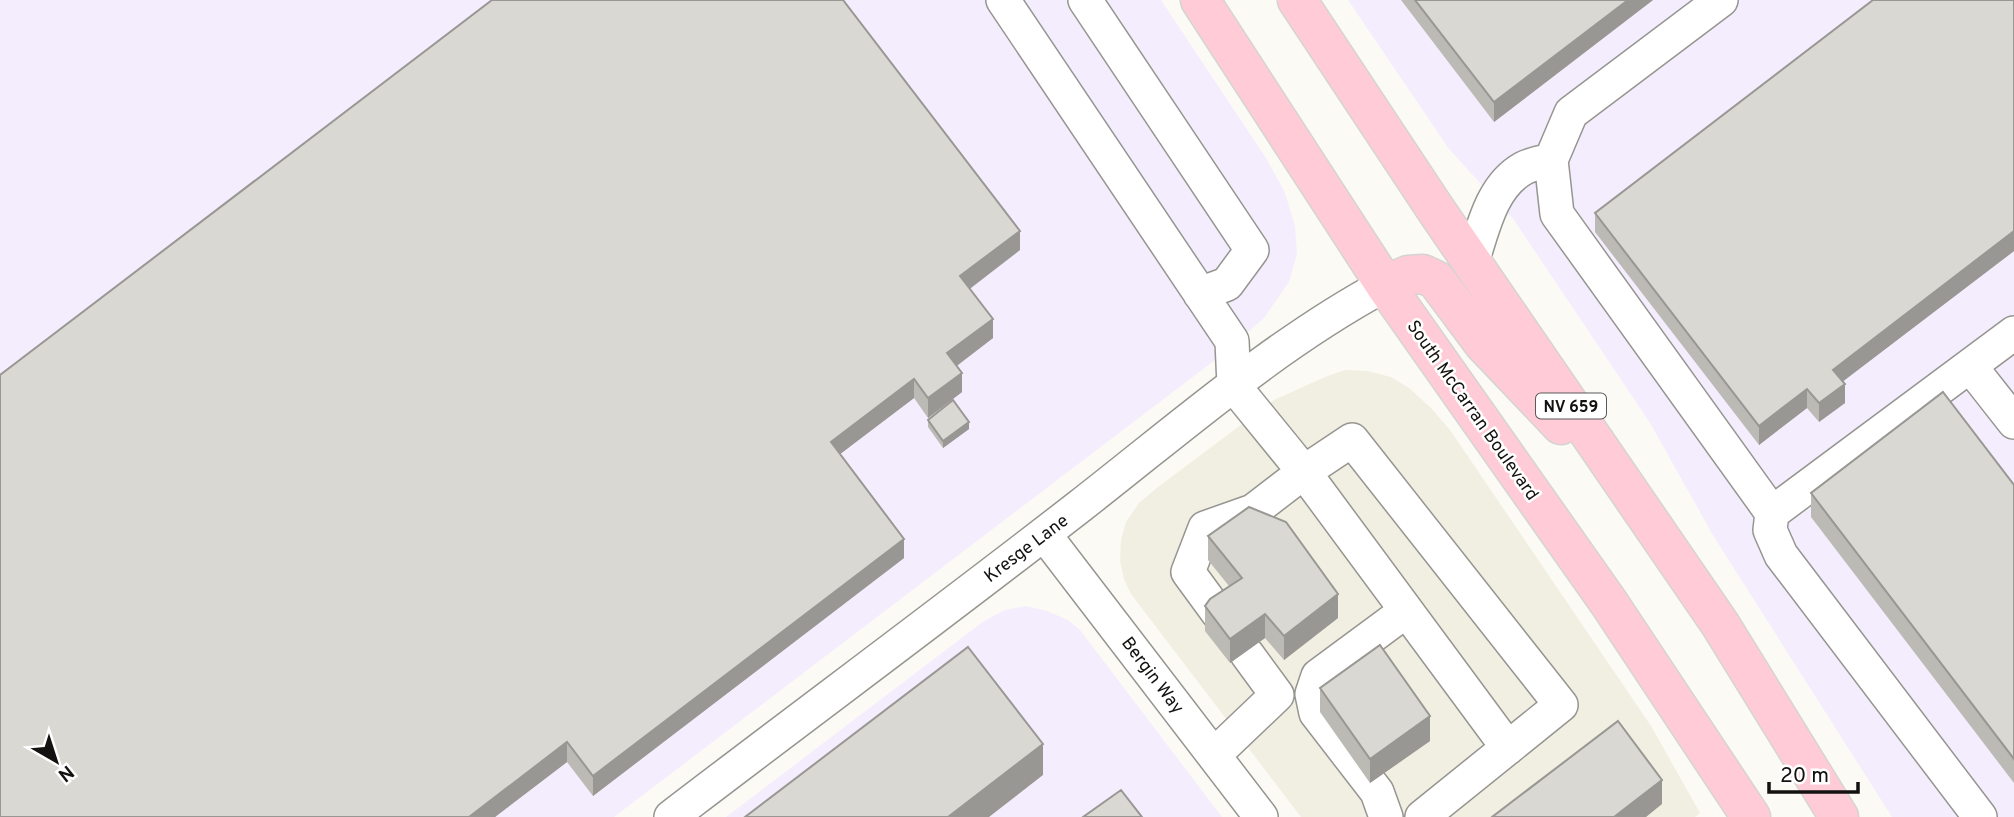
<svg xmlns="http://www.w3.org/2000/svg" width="2014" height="817" font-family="Overpass,sans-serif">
  <rect width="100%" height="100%" fill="#fcfaf5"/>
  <path fill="#f1eee2" d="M1345,370L1367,371L1391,377L1409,388L1431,408L1450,430L1651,726L1700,813L1695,817H1301L1131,594L1124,579L1120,561L1121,540L1126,522L1139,503L1158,487L1274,400L1325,377Z"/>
  <path fill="#f4edfe" d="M0,0H1161L1266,158L1285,193L1295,226L1297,254L1289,282L1264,318L1219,357L614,817H0Z
    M1348,0H2014V817H1892L1714,537L1650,423L1514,220L1449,149Z
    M1026,606L1047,611L1068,620L1080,630L1222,817H726L984,621L1005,610Z"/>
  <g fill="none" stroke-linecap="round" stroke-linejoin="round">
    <g stroke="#969590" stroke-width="36">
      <path id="minor" d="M1003,0L1232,341L1234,386L1304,472L1508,748
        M1085,0L1252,250L1227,284L1200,294
        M1721,0L1571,113L1551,160L1557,214L1772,513
        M1472,262C1483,229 1491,186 1524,168C1532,164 1542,162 1551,160
        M1970,366L2014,422
        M1044,534L1261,817
        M1218,613L1188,572L1205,528L1253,511L1304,472L1352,440L1561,705L1422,817
        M1214,755L1277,695L1247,654
        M671,817C807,713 945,611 1080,506C1179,429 1275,344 1385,285
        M1386,817L1377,792L1316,713L1312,694L1318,676L1406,611
        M1980,817L1781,555L1770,530L1772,513L2014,333"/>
    </g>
    <g stroke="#d5d4d4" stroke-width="41">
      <path id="major" d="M1200,0L1385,285L1609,603L1751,817
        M1297,0L1436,210L1720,624L1839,817
        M1385,285L1408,275L1423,274L1436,280L1483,343L1561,425"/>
    </g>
    <use href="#minor" stroke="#fff" stroke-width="33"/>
    <use href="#major" stroke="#ffcbd6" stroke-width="38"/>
  </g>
  <path fill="#bbbab5" d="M1401,0H1653L1494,122Z
    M2014,0V251L1843,381L1845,403L1819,422L1807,408L1759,445L1595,232V213Z
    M1020,250L970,289L993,338L957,366L962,392L928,418L914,398L840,454L904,558L593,796L567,762L495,817H0Z
    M928,420L969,429L943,448L928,427Z
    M2014,485V783L1811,517V493Z
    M1208,536L1338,618L1284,660L1265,638L1230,663L1205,631V606L1229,586L1208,560Z
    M1320,688L1430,741L1370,783L1320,712Z"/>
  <path fill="#989793" d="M1628,0H1653L1494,122V102Z
    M1020,231V250L960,296V276Z
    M2014,231V251L1833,389V370Z
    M993,319V338L947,373V353Z
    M962,373V392L928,418V398Z
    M914,379V398L831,461V442Z
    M1845,384V403L1819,422V403Z
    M1807,389V408L1759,445V426Z
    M969,422V429L943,448V441Z
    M904,539V558L593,796V776Z
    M1338,594V618L1284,660V636Z
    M1265,614V638L1230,663V639Z
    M1430,716V741L1370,783V759Z
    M567,742V762L495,817H469Z
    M1043,744V775L989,817H948Z
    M1662,780V804L1646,817H1614Z"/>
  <path fill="#d9d8d2" stroke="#989793" stroke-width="2" d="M492,0H843L1020,231L960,276L993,319L947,353L962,373L928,398L914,379L831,442L904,539L593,776L567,742L469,817H0V375Z
    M1415,0H1628L1494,102Z
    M1873,0H2014V231L1833,370L1845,384L1819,403L1807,389L1759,426L1595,213Z
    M1943,392L2014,485V759L1811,493Z
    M953,400L969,422L943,441L928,420Z
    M1249,507L1286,522L1338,594L1284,636L1265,614L1230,639L1205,606L1210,599L1242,578L1208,536Z
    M1380,645L1430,716L1370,759L1320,688Z
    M968,647L1043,744L948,817H745Z
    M1618,721L1662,780L1614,817H1492Z
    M1121,790L1142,817H1083Z"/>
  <g text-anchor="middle" stroke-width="5" stroke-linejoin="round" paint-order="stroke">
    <rect fill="#fff" stroke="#5a5958" stroke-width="2" x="1536" y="393.5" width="70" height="25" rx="5"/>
    <g font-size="16" font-weight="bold" fill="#131210">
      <text x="1571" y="412">NV 659</text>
    </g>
    <g font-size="18" fill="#131210" stroke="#fff">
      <text transform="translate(1473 410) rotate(55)" y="6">South McCarran Boulevard</text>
      <text transform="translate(1026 548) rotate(-37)" y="6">Kresge Lane</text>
      <text transform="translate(1153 675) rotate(53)" y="6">Bergin Way</text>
    </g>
  </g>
  <g transform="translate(56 761) rotate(141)" stroke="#ffffff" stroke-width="5" paint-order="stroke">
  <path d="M0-5L12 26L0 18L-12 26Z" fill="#131210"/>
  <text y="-10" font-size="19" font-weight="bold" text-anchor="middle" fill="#131210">N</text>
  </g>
  <path d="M1769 782v10h89v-10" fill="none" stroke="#131210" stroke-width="3.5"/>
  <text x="1780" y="782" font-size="21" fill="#131210" stroke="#ffffff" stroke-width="5" paint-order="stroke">20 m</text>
</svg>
